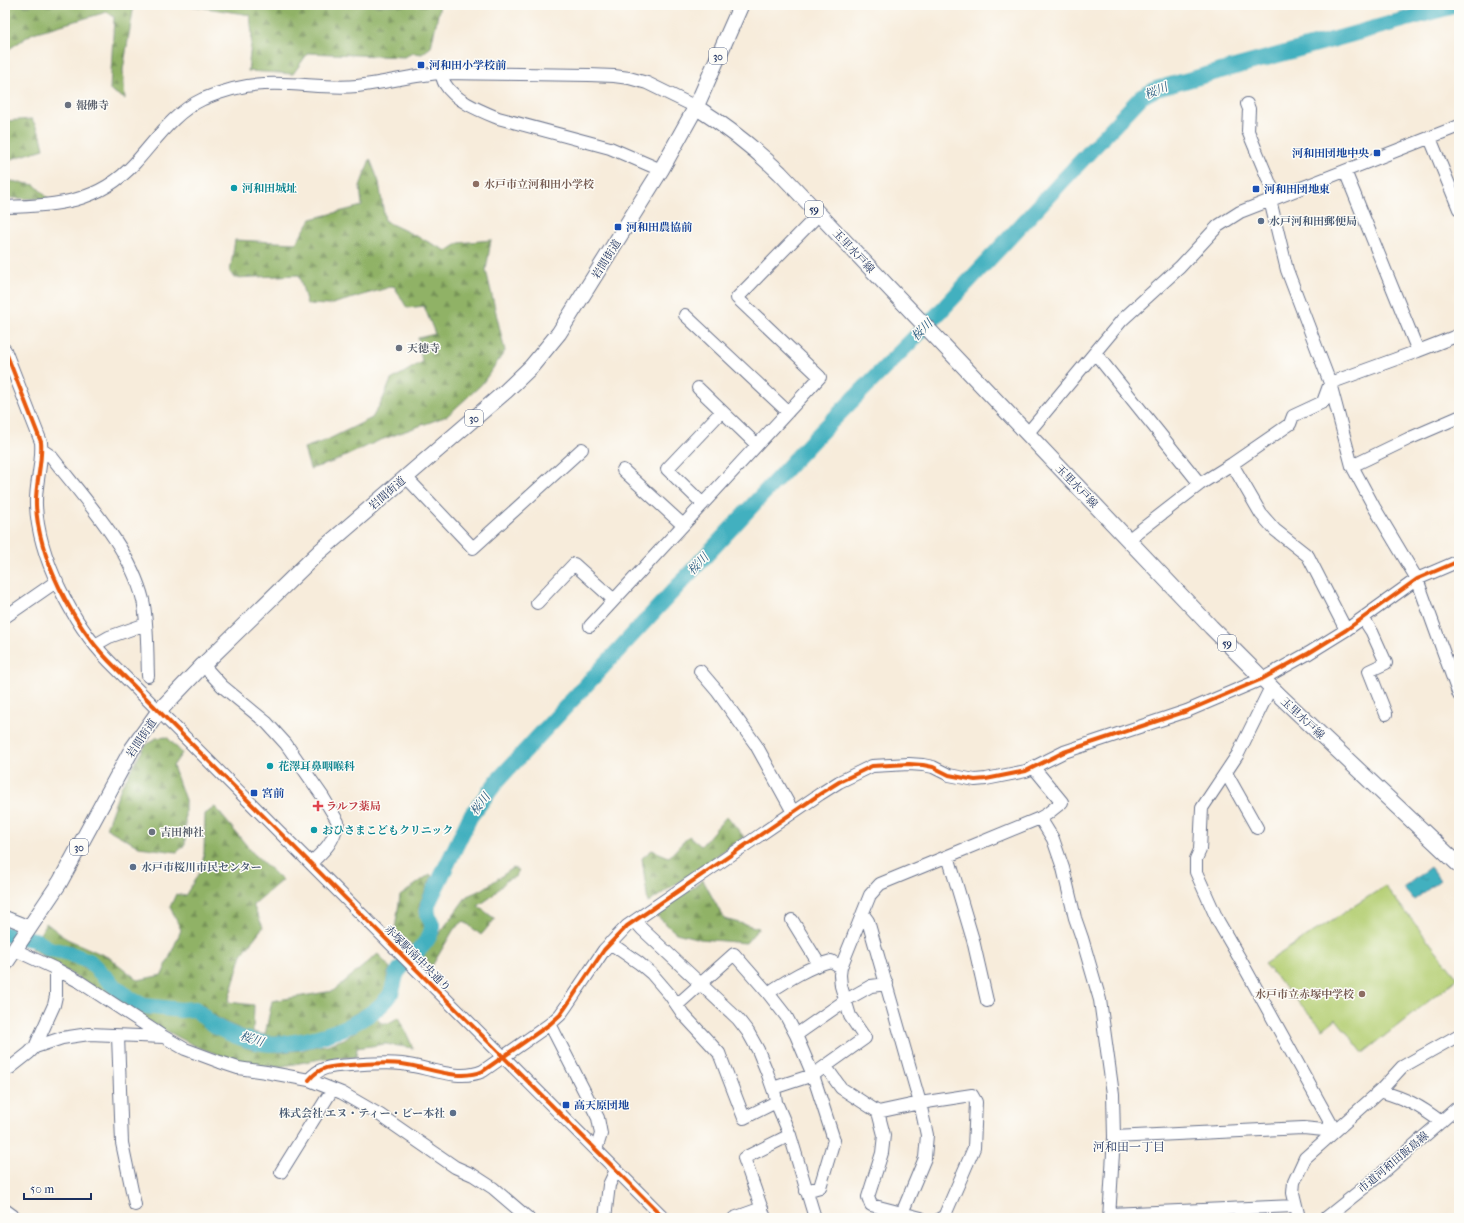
<svg xmlns="http://www.w3.org/2000/svg" width="1464" height="1223" font-family="'IM FELL French Canon','Noto Serif JP',serif">
  <defs>
    <pattern id="forest-firs" width="22" height="20" patternUnits="userSpaceOnUse"><rect width="22" height="20" fill="#90b266"/><path d="M5 1l3.5 6h-7zM16 11l3.5 6h-7z" fill="#759157"/></pattern>
    <pattern id="water-ripples" width="26" height="14" patternUnits="userSpaceOnUse"><rect width="26" height="14" fill="#42b0bf"/><path d="M2 4q2-2 4 0t4 0M15 11q2-2 4 0t4 0" fill="none" stroke="#36909e"/></pattern>
  </defs>
  <rect width="100%" height="100%" fill="#fdfcf7"/>
  <filter id="ink" filterUnits="userSpaceOnUse"><feTurbulence type="fractalNoise" baseFrequency=".025" numOctaves="2"/><feDisplacementMap in="SourceGraphic" scale="8" xChannelSelector="R" yChannelSelector="G"/><feConvolveMatrix kernelMatrix="1 2 1 2 8 2 1 2 1" color-interpolation-filters="sRGB"/></filter>
  <filter id="wash" filterUnits="userSpaceOnUse"><feTurbulence type="fractalNoise" baseFrequency=".012" numOctaves="4" result="noise"/><feDisplacementMap in="SourceGraphic" scale="16" xChannelSelector="R" yChannelSelector="G"/><feGaussianBlur stdDeviation="0.9" result="paint"/><feColorMatrix in="noise" values="0 0 0 0 0 0 0 0 0 0 0 0 0 0 0 0 0 1.4 0 .05"/><feComposite in="paint" operator="in"/></filter>
  <g filter="url(#wash)">
    <rect width="100%" height="100%" fill="#f7ecdb"/>
    <path fill="#b5cf74" stroke="#687f69" d="M1385,886L1458,978L1363,1053L1336,1019L1323,1029L1264,964Z"/>
    <path fill="url(#forest-firs)" stroke="#567062" d="M5,5H134L123,70L125,99L110,90L114,17L107,12L33,33L9,49L5,57Z
      M188,5H440L431,47L422,54L413,53L404,57L308,53L293,74L248,71L252,35L250,15Z
      M32,119L41,136L44,149L8,160L5,166V121Z
      M370,159L379,182L385,221L447,251L459,243L491,240L486,270L505,351L482,384L447,416L378,441L333,462L310,469L304,448L327,440L372,418L383,399L391,380L422,362L418,338L435,334L424,306L407,308L394,286L329,305L307,304L299,275L234,278L230,272L235,240L296,243L311,219L362,206L360,186Z
      M5,180L35,185L49,199L5,198Z
      M167,737L182,753L173,766L185,800V845L177,852L139,847L106,828L121,787L145,746L156,738Z
      M215,807L252,852L282,880L253,905L263,927L242,954L228,1002L254,1005L253,1032L265,1035L272,1001L333,991L378,954L390,968L387,975V983L384,991L372,1004L332,1027L300,1036H266L247,1032L223,1021L212,1014L202,1005L191,1002L176,1005L146,1000L130,992L120,984L94,959L66,945L52,943L39,936L46,923L67,939L110,958L138,980L162,975L181,930L170,907L176,894L185,896L202,868L204,852L205,814Z
      M727,816L744,837L648,903L642,858L652,850L669,857L689,836L701,846Z
      M513,868L518,870L516,877L508,879L491,897L478,906L495,919L481,935L464,921L454,929L432,966L422,954L431,945L467,896L483,889Z
      M430,874L432,876L419,905V913L427,926V931L413,946L395,929L400,896Z
      M703,880L724,919L759,928L746,943L700,939L676,933L656,915Z
      M32,946L59,957L73,961L88,971L131,1006L140,1009L189,1014L196,1019L205,1028L214,1034L249,1049L280,1052L303,1050L311,1047L327,1045L344,1039L376,1017L381,1023H389L399,1017L413,1048L385,1044L357,1048L356,1057L321,1059L278,1067L260,1066L241,1063L195,1046L178,1037L143,1018L31,949Z"/>
    <path fill="url(#water-ripples)" stroke="#2e708e" d="M1430,867L1440,880L1414,900L1403,888Z"/>
    <g fill="none" stroke-linecap="round" stroke-linejoin="round">
      <path stroke="#42b0bf" stroke-width="16" d="M5,934L35,940L49,949L65,952L89,961L114,986L132,1000L144,1006L181,1010L195,1009C202,1014 208,1022 215,1026C223,1031 242,1039 252,1041C290,1052 362,1029 388,998C395,990 393,981 397,973C406,959 434,942 432,924C431,921 428,917 428,913C427,910 428,907 428,904L470,817L498,780L814,439L937,315L1141,97L1156,89L1457,5"/>
    </g>
  </g>
  <g filter="url(#ink)">
    <g fill="none" stroke-linecap="round" stroke-linejoin="round">
      <g stroke="#68718a" stroke-width="14">
        <path id="minor" d="M441,73C442,76 443,81 445,84C455,101 481,111 498,118L610,148L661,170
          M1247,104L1249,109L1248,131L1276,198
          M1430,138L1459,209
          M1345,171L1418,351
          M1270,200L1287,270L1330,383L1352,466L1374,507L1417,579L1459,695
          M5,207C55,206 99,203 135,163C156,140 173,113 203,99C222,91 243,85 264,84C295,82 326,89 357,86C386,83 413,75 441,73L589,75L614,76L629,78L647,83L696,107
          M685,315L788,412
          M5,350L41,442C43,463 35,484 36,505C38,557 73,624 109,661L664,1218
          M1095,353L1200,484
          M698,388L757,445
          M1027,434L1122,320L1180,267L1218,226L1240,212L1459,126
          M42,450L51,456C84,499 130,547 143,600C148,624 147,651 148,676
          M1232,464L1261,514L1275,530L1308,556L1346,630
          M1352,466L1408,439L1459,417
          M623,470L683,525
          M406,477L473,548L582,449
          M703,504L667,469L722,411
          M1128,540L1200,484L1232,464L1290,424L1293,416L1323,402L1330,383L1418,351L1459,335
          M537,603L574,564L614,600
          M5,617L57,581
          M1363,618L1372,632L1386,663L1369,671L1386,714
          M590,626L820,377L737,298L819,214
          M95,645L109,637L146,624
          M203,665L222,686L267,723L286,744L323,797L338,822C333,843 326,849 311,863
          M700,671L717,691L756,745L793,812
          M1271,687L1238,754L1202,808L1200,850L1196,859V872L1218,921L1240,959L1335,1131
          M1034,768L1062,802L1047,814L1040,818L1053,839L1063,868L1075,918L1082,938L1100,1000L1113,1094L1114,1137L1109,1218
          M1226,773L1257,828
          M863,914L868,921L920,1103L927,1135L925,1158L902,1213
          M5,917L30,927
          M792,920L819,964
          M635,921L642,929L738,1019L748,1032L758,1050L767,1072L775,1095L776,1102L790,1135L815,1218
          M610,943L639,963L652,974L670,995L683,1014L719,1053L744,1118L776,1102
          M15,950L56,969L80,982L164,1037L185,1049L220,1062L238,1068L266,1072L309,1080L342,1093L380,1115L455,1167L473,1175L493,1188L528,1218
          M768,993C788,980 808,967 831,961L841,967
          M987,1001L973,940L948,856L1040,818
          M677,1005L734,954L768,993L786,1016L796,1035L813,1075L834,1140L820,1187L806,1191
          M550,1024L598,1118L601,1134L596,1150
          M796,1035L846,1000L871,986L887,984
          M118,1036L122,1143L135,1205
          M35,1047L54,1005L56,996V969
          M826,1067L841,1088L878,1112L920,1103L972,1095L976,1102L974,1148L944,1217L941,1218
          M5,1070L10,1068L29,1053L35,1047L62,1038L89,1034L164,1037
          M309,1080C320,1066 333,1066 350,1065C367,1064 384,1062 402,1064C428,1067 458,1082 483,1071L550,1024L560,1015L567,1005L604,950L627,926L820,794L839,782L872,766L909,764L923,765L933,767L949,775L975,780L986,779L1026,771L1064,752L1187,711L1262,679L1309,653L1346,630L1417,579L1459,561
          M773,1088L813,1075L865,1038L850,1016L841,986L840,975L841,967L870,895L880,884L948,856
          M1380,1091C1406,1099 1419,1105 1441,1122
          M878,1112L884,1135L882,1153L868,1197L871,1205L921,1218
          M1114,1137L1303,1128L1335,1131
          M281,1172L332,1090
          M5,1210L16,1218
          M1110,1214L1295,1206
          M605,1218L609,1185L616,1170
          M734,1218L762,1208
          M765,1218L744,1158L790,1135
          M1299,1218L1293,1193L1294,1182L1305,1158L1380,1091L1402,1067L1459,1035
          M1326,1218L1381,1174L1459,1106"/>
      </g>
      <g stroke="#68718a" stroke-width="17">
        <path id="major" d="M696,107C726,126 754,148 780,173L1211,627L1281,697L1459,865
          M5,964L60,882L132,749L159,711L203,665L319,552L506,391L531,367L559,333L661,170L696,107L741,5"/>
      </g>
      <use href="#minor" stroke="#fff" stroke-width="12"/>
      <use href="#major" stroke="#fff" stroke-width="15"/>
      <g stroke="#fdfcf7" stroke-width="6">
        <path id="cycleway" d="M5,350L41,442C43,463 35,484 36,505C38,557 73,624 109,661L664,1218
          M309,1080C320,1066 333,1066 350,1065C367,1064 384,1062 402,1064C428,1067 458,1082 483,1071L550,1024L560,1015L567,1005L604,950L627,926L820,794L839,782L872,766L909,764L923,765L933,767L949,775L975,780L986,779L1026,771L1064,752L1187,711L1262,679L1309,653L1346,630L1417,579L1459,561"/>
      </g>
      <use href="#cycleway" stroke="#e8590c" stroke-width="4"/>
    </g>
  </g>
  <g fill="#1a4fb4" stroke="#fdfcf7" stroke-width="1.5">
    <rect x="417" y="61" width="8" height="8" rx="2"/>
    <rect x="1373" y="149" width="8" height="8" rx="2"/>
    <rect x="1252" y="185" width="8" height="8" rx="2"/>
    <rect x="614" y="223" width="8" height="8" rx="2"/>
    <rect x="250" y="789" width="8" height="8" rx="2"/>
    <rect x="562" y="1101" width="8" height="8" rx="2"/>
  </g>
  <g fill="#6b7280" stroke="#fdfcf7" stroke-width="1.5">
    <circle cx="68" cy="105" r="4"/>
    <circle cx="399" cy="348" r="4"/>
    <circle cx="152" cy="832" r="4"/>
  </g>
  <g fill="#8d6e63" stroke="#fdfcf7" stroke-width="1.5">
    <circle cx="476" cy="184" r="4"/>
    <circle cx="1362" cy="994" r="4"/>
  </g>
  <g fill="#0f9aa8" stroke="#fdfcf7" stroke-width="1.5">
    <circle cx="234" cy="188" r="4"/>
    <circle cx="270" cy="766" r="4"/>
    <circle cx="314" cy="830" r="4"/>
  </g>
  <g fill="#5c6f8a" stroke="#fdfcf7" stroke-width="1.5">
    <circle cx="1261" cy="221" r="4"/>
    <circle cx="133" cy="867" r="4"/>
    <circle cx="453" cy="1113" r="4"/>
  </g>
  <path fill="#e0444e" stroke="#fdfcf7" stroke-width="1.5" d="M316 800h4v4h4v4h-4v4h-4v-4h-4v-4h4z"/>
  <g text-anchor="middle" stroke-width="3" stroke-linejoin="round" paint-order="stroke">
    <g fill="#fdfcf7" stroke="#5f6c8c" stroke-width="1">
      <rect x="709" y="48" width="18" height="16" rx="3"/>
      <rect x="805" y="201" width="18" height="16" rx="3"/>
      <rect x="465" y="410" width="18" height="16" rx="3"/>
      <rect x="1218" y="635" width="18" height="16" rx="3"/>
      <rect x="70" y="839" width="18" height="16" rx="3"/>
    </g>
    <g font-size="10" font-weight="bold" fill="#1b2f5e">
      <text x="718" y="60">30</text>
      <text x="814" y="213">59</text>
      <text x="474" y="422">30</text>
      <text x="1227" y="647">59</text>
      <text x="79" y="851">30</text>
    </g>
    <g font-size="11" font-weight="bold" fill="#164399" stroke="#fdfcf7" text-anchor="start">
      <text x="429" y="69">河和田小学校前</text>
      <text x="1369" y="157" text-anchor="end">河和田団地中央</text>
      <text x="1264" y="193">河和田団地東</text>
      <text x="626" y="231">河和田農協前</text>
      <text x="262" y="797">宮前</text>
      <text x="574" y="1109">高天原団地</text>
    </g>
    <g font-size="11" font-weight="bold" fill="#5b616d" stroke="#fdfcf7" text-anchor="start">
      <text x="76" y="109">報佛寺</text>
      <text x="407" y="352">天徳寺</text>
      <text x="160" y="836">吉田神社</text>
    </g>
    <g font-size="11" font-weight="bold" fill="#785e54" stroke="#fdfcf7" text-anchor="start">
      <text x="484" y="188">水戸市立河和田小学校</text>
      <text x="1354" y="998" text-anchor="end">水戸市立赤塚中学校</text>
    </g>
    <g font-size="11" font-weight="bold" fill="#0d838f" stroke="#fdfcf7" text-anchor="start">
      <text x="242" y="192">河和田城址</text>
      <text x="278" y="770">花澤耳鼻咽喉科</text>
      <text x="322" y="834">おひさまこどもクリニック</text>
    </g>
    <g font-size="11" font-weight="bold" fill="#4e5e75" stroke="#fdfcf7" text-anchor="start">
      <text x="1269" y="225">水戸河和田郵便局</text>
      <text x="141" y="871">水戸市桜川市民センター</text>
      <text x="445" y="1117" text-anchor="end">株式会社 エヌ・ティー・ビー本社</text>
    </g>
    <g font-size="11" fill="#1b2f5e" stroke="#fdfcf7">
      <text transform="translate(854 251) rotate(47)" y="4">玉里水戸線</text>
      <text transform="translate(606 259) rotate(-58)" y="4">岩間街道</text>
      <text transform="translate(1077 486) rotate(46)" y="4">玉里水戸線</text>
      <text transform="translate(387 493) rotate(-41)" y="4">岩間街道</text>
      <text transform="translate(1303 718) rotate(43)" y="4">玉里水戸線</text>
      <text transform="translate(141 738) rotate(-56)" y="4">岩間街道</text>
      <text transform="translate(418 958) rotate(45)" y="4">赤塚駅南中央通り</text>
      <text transform="translate(1393 1162) rotate(-40)" y="4">市道河和田飯島線</text>
    </g>
    <g font-size="11" font-weight="bold" fill="#be3a42" stroke="#fdfcf7" text-anchor="start">
      <text x="326" y="810">ラルフ薬局</text>
    </g>
    <g font-size="12" font-style="italic" fill="#295c80" stroke="#fdfcf7">
      <text transform="translate(1156 91) rotate(-23)" y="4">桜川</text>
      <text transform="translate(922 330) rotate(-45)" y="4">桜川</text>
      <text transform="translate(698 564) rotate(-47)" y="4">桜川</text>
      <text transform="translate(480 804) rotate(-53)" y="4">桜川</text>
      <text transform="translate(252 1039) rotate(17)" y="4">桜川</text>
    </g>
    <g font-size="12" fill="#1b2f5e" stroke="#fdfcf7">
      <text x="1129" y="1151">河和田一丁目</text>
    </g>
  </g>
  <rect width="1464" height="1223" fill="none" stroke="#fdfcf7" stroke-width="20"/>
  <path d="M24 1193v6h67v-6" fill="none" stroke="#1b2f5e" stroke-width="2"/>
  <text x="30" y="1193" font-size="12" fill="#1b2f5e" stroke="#fdfcf7" stroke-width="3" paint-order="stroke">50 m</text>
</svg>
